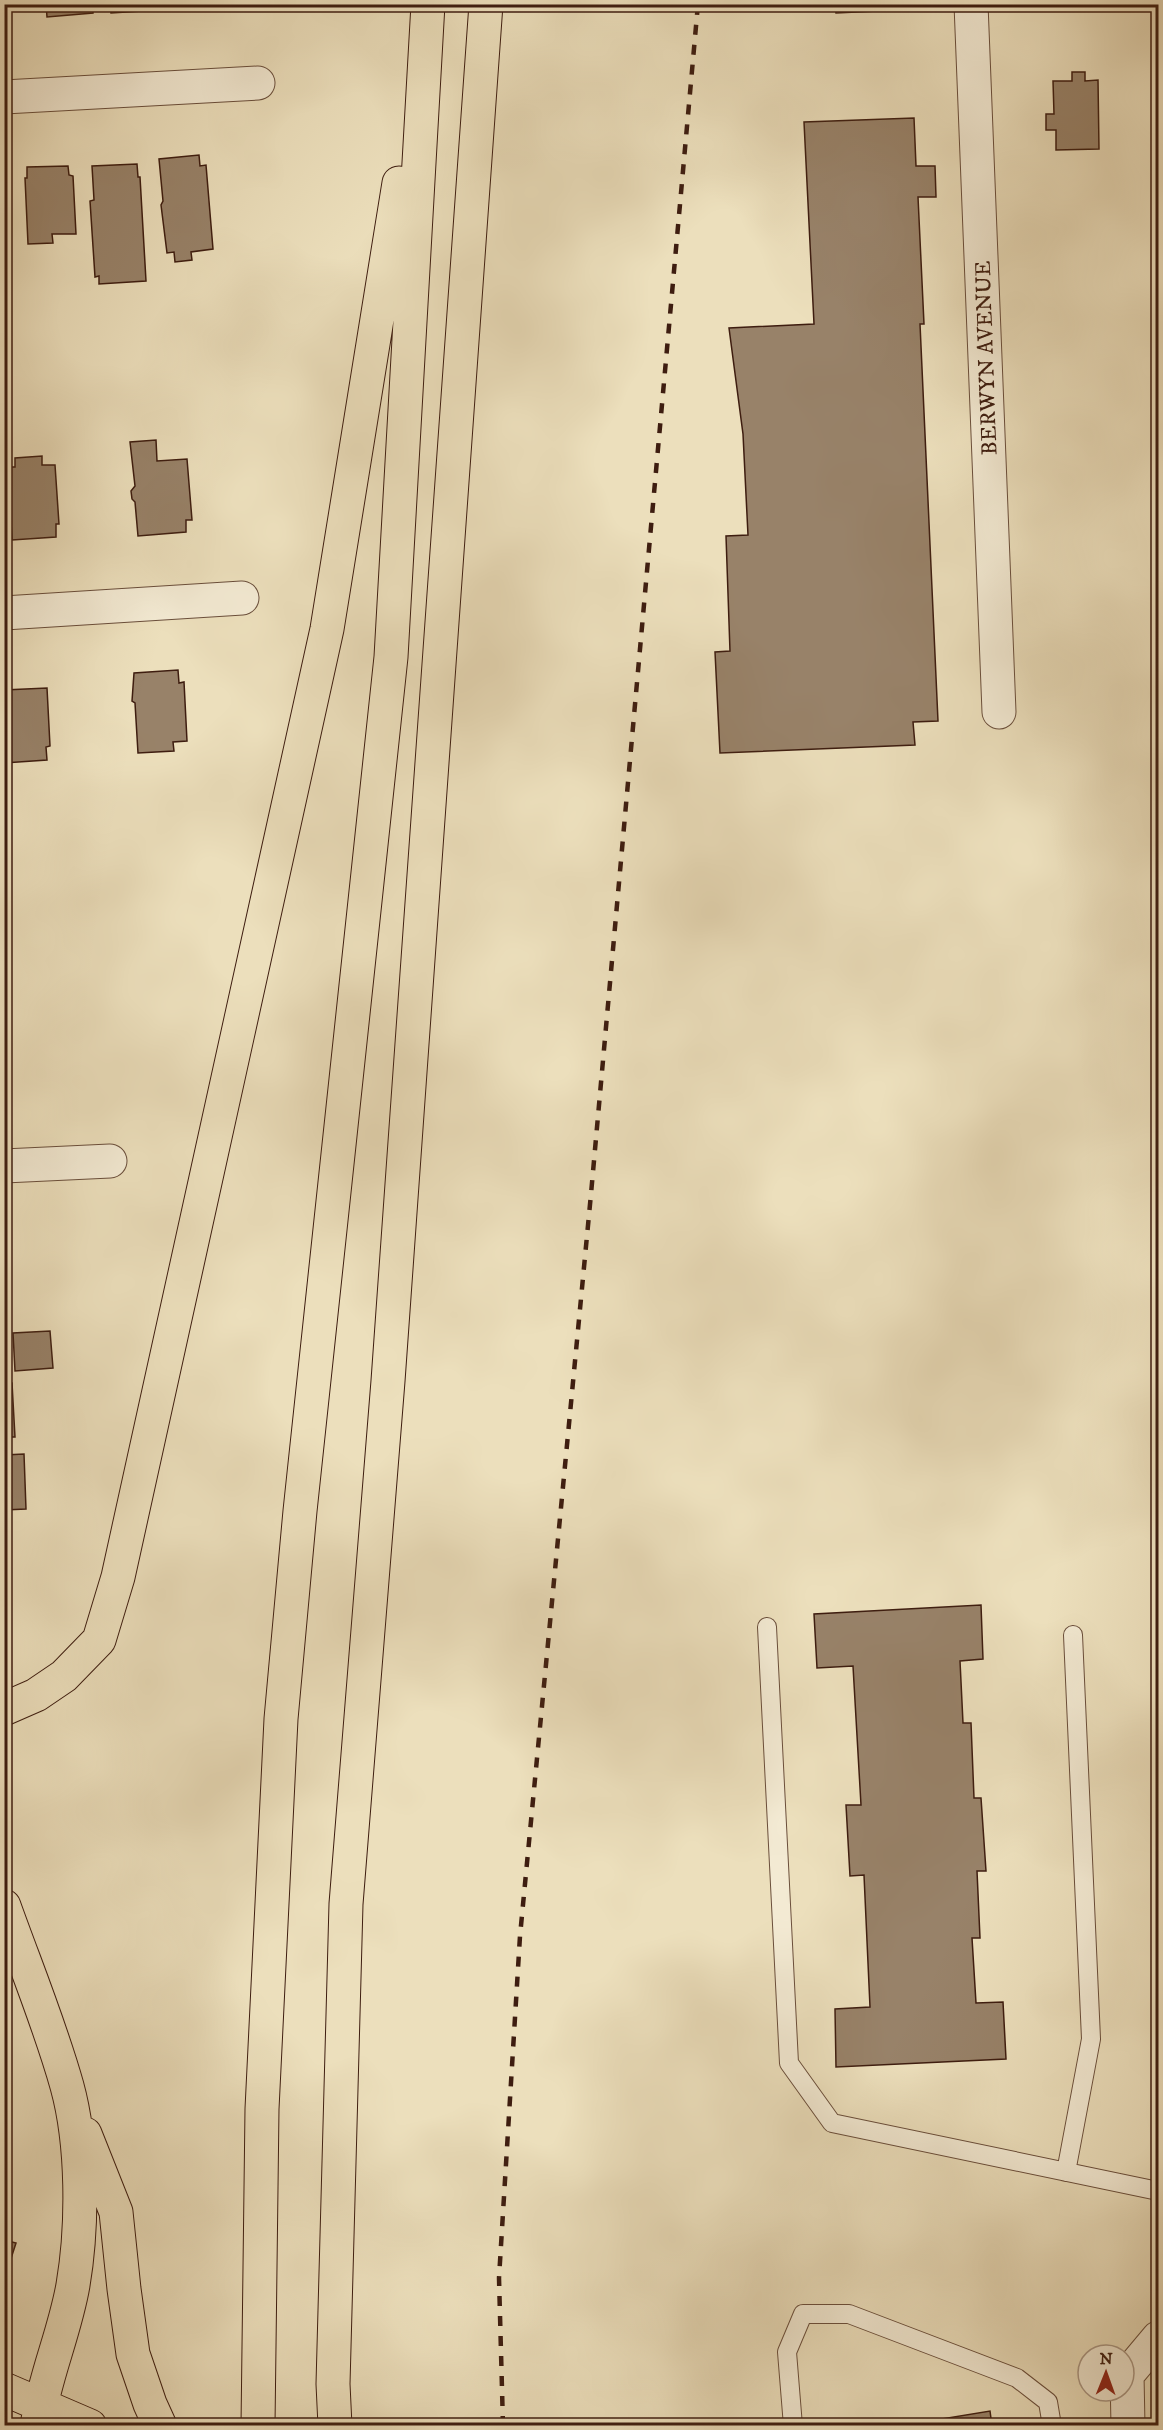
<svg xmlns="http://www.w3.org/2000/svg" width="1163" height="2430" font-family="'IM FELL DW Pica',serif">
  <rect width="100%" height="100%" fill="#ecdfbc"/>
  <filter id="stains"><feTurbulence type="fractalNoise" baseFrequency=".00333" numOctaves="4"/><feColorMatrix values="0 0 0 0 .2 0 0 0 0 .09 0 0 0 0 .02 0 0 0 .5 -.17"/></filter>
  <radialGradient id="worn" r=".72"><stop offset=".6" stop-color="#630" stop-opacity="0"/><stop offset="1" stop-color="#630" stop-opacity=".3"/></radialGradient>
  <path fill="#988269" stroke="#3e1d10" stroke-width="1.5" d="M46,4H93V13L47,17Z
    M110,4H158V10L111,13Z
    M835,4H899V10L836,13Z
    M1066,4H1101V7H1066Z
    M1072,72H1085V81L1098,80L1099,149L1056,150V130H1046V114H1054L1053,81H1072Z
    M914,118L916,166H935L936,197H918L924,324H920L938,721L913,722L915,745L720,753L715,652L730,651L726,536L748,535L743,434L729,328L814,324L804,122Z
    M199,155L200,166L206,165L213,249L191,252L192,260L175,262L174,252L167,253L161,205L163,201L159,159Z
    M137,164L138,177H140L146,281L99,284V276L95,277L90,201L94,200L92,166Z
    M68,166L69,175L73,176L76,234H52L53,243L28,244L25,178H27V167Z
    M4,180H7L9,234H4Z
    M156,440L157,461L187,459L192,520H186V532L138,536L135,502L132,499L131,491L135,486L130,442Z
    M42,456V465H55L59,524H56V537L12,540L8,467H15V458Z
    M178,670L179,683L184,682L187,741L173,742L174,751L138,753L135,703L132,701L134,673Z
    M47,688L50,746L46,747L47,760L4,763V690Z
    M50,1331L53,1368L15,1371L13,1333Z
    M12,1383L15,1437H4V1384Z
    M24,1454L26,1509L4,1510V1455Z
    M981,1605L983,1659L960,1661L963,1723H971L974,1798H981L986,1871H977L980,1938H972L976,2003L1003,2002L1006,2059L836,2067L835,2009L870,2007L864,1875L850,1876L846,1805H861L853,1666L817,1668L814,1614Z
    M4,2240L16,2243L4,2280Z
    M4,2281L10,2283L4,2302Z
    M990,2411L992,2426H899Z"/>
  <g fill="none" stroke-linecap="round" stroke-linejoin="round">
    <g stroke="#6a4e3b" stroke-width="20">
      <path id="lane" d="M767,1627L789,2063L832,2123L1158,2191
        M1066,2172L1091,2039L1073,1635
        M793,2426L787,2352L803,2314H849L1017,2378L1048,2402L1052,2426"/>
    </g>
    <g stroke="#6a4e3b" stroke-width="35">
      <path id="street" d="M971,4L999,712
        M4,97L258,83
        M4,613L242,598
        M4,1166L110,1161
        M1128,2426L1127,2375L1158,2338"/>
    </g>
    <g stroke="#3e1d10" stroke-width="35">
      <path id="primary" d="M4,1906C25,1965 50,2025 67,2086C83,2144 83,2226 73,2285C65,2332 44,2378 37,2426
        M85,2134L116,2212L124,2289L133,2354L150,2404L160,2426
        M4,2389L90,2426"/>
    </g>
    <g stroke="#3e1d10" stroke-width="35">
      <path id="highway" d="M4,1709L36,1695L64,1676L99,1640L118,1577L327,629L399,183
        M258,2426L262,2109L281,1719L300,1511L391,657L428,4
        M335,2426L333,2384L346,1904L388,1381L486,4"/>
    </g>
    <use href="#lane" stroke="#f3ead3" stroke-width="18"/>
    <use href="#street" stroke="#f3ead3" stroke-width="33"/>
    <use href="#primary" stroke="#ecdfbc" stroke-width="33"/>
    <use href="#highway" stroke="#ecdfbc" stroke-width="33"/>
    <path stroke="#3e1d10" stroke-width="4.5" stroke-dasharray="10 10" stroke-linecap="butt" d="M503,2426L499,2278L520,1936L591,1194L698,4"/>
  </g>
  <g text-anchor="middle" stroke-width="4.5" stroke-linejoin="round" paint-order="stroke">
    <g font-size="22" fill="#3e1d10" stroke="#f3ead3">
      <text transform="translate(985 358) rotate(-92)" y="8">BERWYN AVENUE</text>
    </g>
  </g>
  <rect width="1163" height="2430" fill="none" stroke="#ecdfbc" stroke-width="24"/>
  <rect x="6" y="6" width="1151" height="2418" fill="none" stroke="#3e1d10" stroke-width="3"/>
  <rect x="12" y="12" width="1139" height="2406" fill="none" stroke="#3e1d10" stroke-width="1.5"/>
  <g transform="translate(1106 2373) rotate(1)"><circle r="28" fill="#f3ead3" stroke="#ab9885" stroke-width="1.5"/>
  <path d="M0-4.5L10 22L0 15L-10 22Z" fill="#8f2418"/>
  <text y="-9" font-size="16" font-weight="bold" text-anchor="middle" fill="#3e1d10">N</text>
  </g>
  <rect width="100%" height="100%" filter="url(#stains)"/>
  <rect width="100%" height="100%" fill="url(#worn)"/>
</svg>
